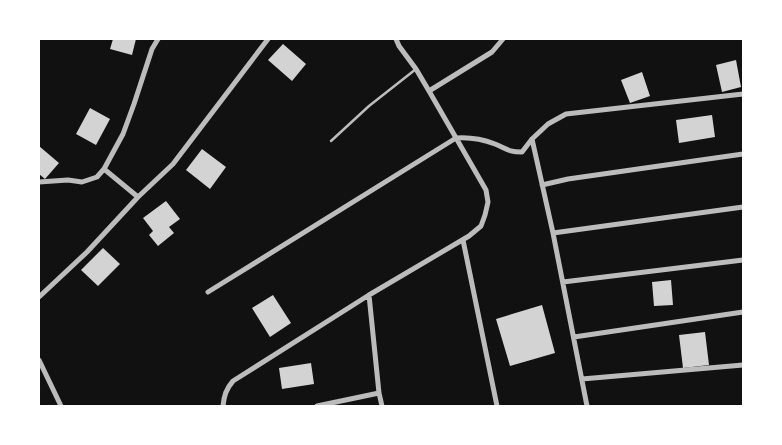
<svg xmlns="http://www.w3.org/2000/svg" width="782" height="445" font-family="'Titillium Web',sans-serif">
  <rect width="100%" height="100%" fill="#111"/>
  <path fill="#d3d3d3" d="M113,39H136L132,55L110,49Z
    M283,44L306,64L292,81L268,60Z
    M736,60L741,87L722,92L716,65Z
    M642,72L650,96L630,103L621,80Z
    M90,108L110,119L96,145L76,134Z
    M712,115L715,137L679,143L676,120Z
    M39,146L59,163L45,179L39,174Z
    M202,149L226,167L210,189L186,170Z
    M166,201L180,219L169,227L174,233L158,246L149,235L153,231L143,218Z
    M103,248L120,264L98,286L81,270Z
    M671,280L673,305L654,306L652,282Z
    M273,295L291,323L270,337L252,308Z
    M542,305L555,353L510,366L496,319Z
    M705,332L709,365L683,368L679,335Z
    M311,363L314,384L282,389L279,368Z"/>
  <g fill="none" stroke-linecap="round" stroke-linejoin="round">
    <path stroke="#bcbcbc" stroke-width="2.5" d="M331,141L369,106L416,69"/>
    <path stroke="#bcbcbc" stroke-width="5" d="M429,91L492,52L503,39
      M532,139L553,233L587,406
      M104,169L138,197
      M39,182L68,180L82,182L97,177L104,169L123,134L134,104L152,49L158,39
      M542,185L568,179L743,154
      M553,233L743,207
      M463,240L497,406
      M563,282L743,260
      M208,292L456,138C470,137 482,139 495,144C507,149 508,152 522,152L532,139L548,124L566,114L743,94
      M369,295L379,393L382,406
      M39,297L87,252L138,197L173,164L268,39
      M574,337L743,312
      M39,360L61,406
      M582,379L743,365
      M223,406C224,396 226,389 233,381L369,295L469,236L481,226L485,215L488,202L486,190L429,91L416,69L399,46L396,39
      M317,406L379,393"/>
  </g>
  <rect width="782" height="445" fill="none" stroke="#ffffff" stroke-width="80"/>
</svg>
